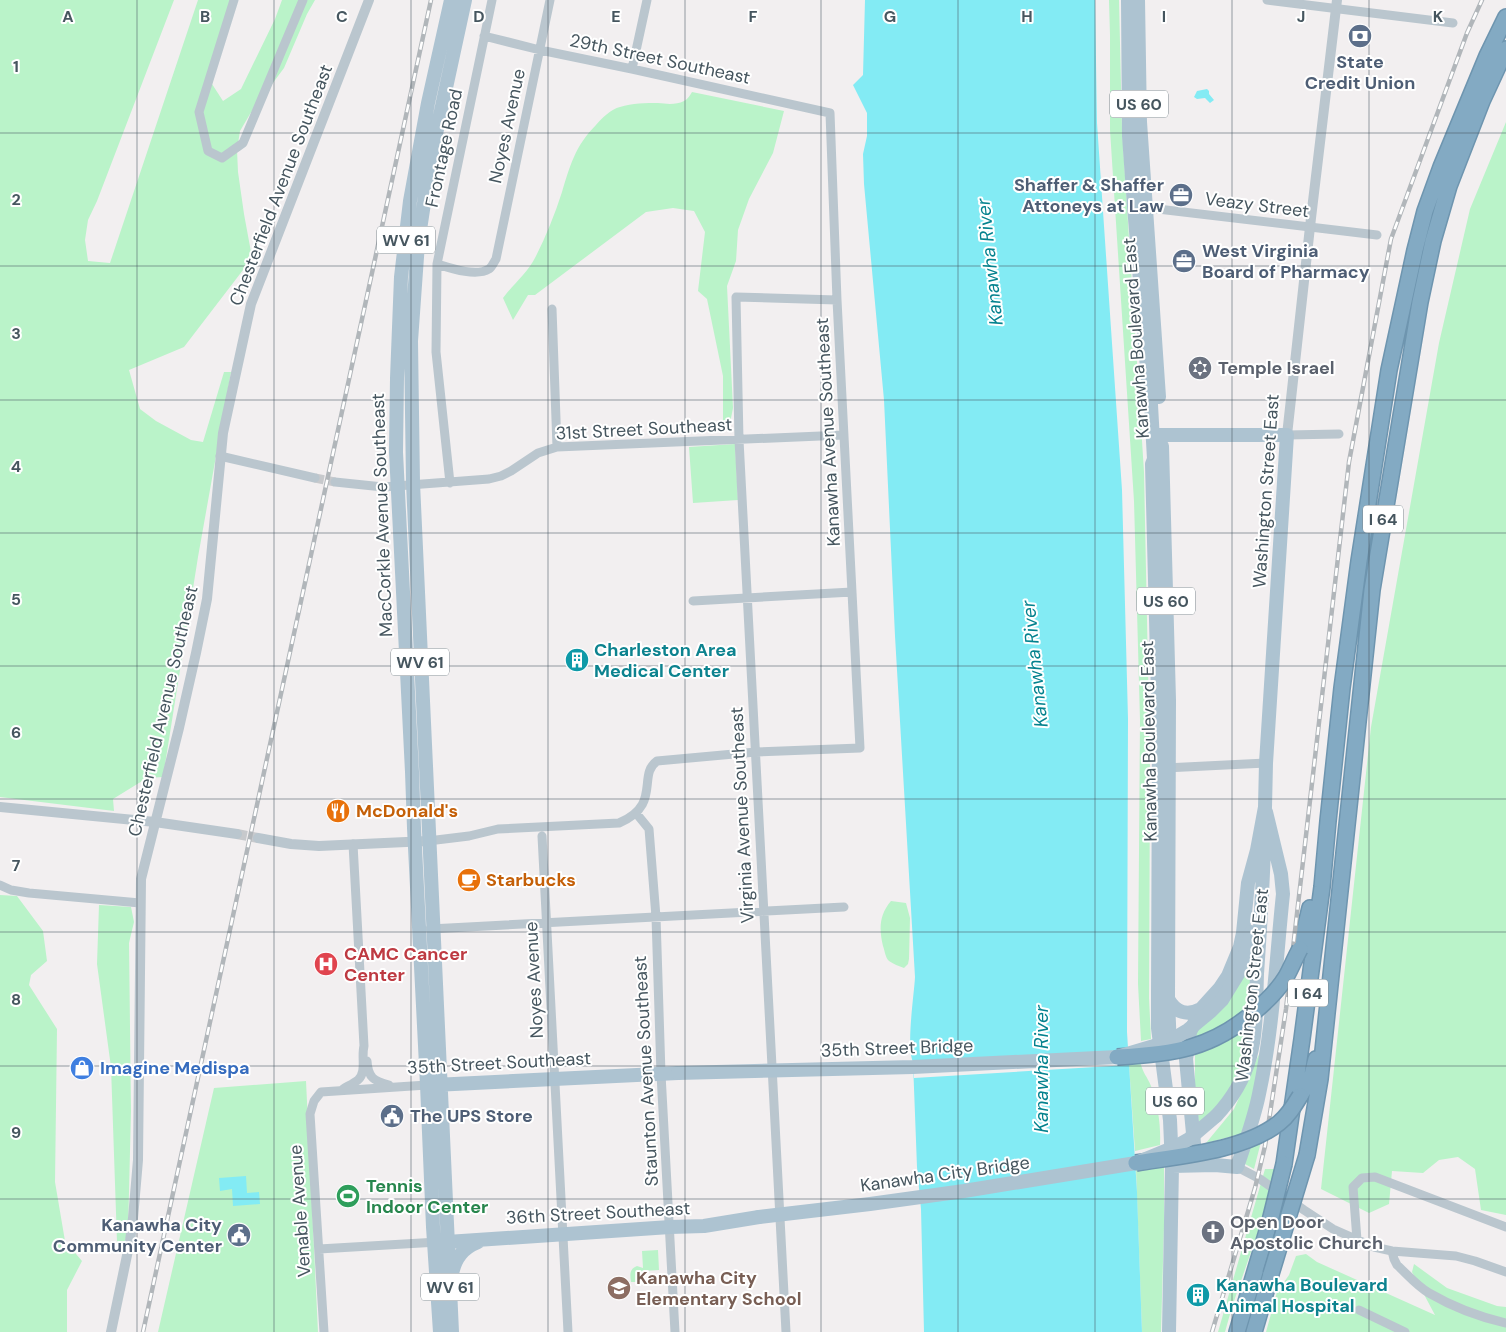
<svg xmlns="http://www.w3.org/2000/svg" width="1506" height="1332" font-family="'DM Sans',sans-serif">
  <rect width="100%" height="100%" fill="#f2eff0"/>
  <path fill="#baf3c9" d="M0,0H174L97,201L88,220L85,240L88,261L110,263L198,0H233L212,84L223,101L241,89L275,19L282,0H315L307,14L284,68L250,114L240,131L237,150L238,172L244,214L251,252L243,270L184,347L129,370L140,409L156,421L191,440L203,442L224,372H231L198,557L163,777L147,778L113,799L114,811L0,797Z
    M1109,0H1119L1122,129L1144,472L1150,769L1149,998L1151,1039L1141,1041L1138,984L1140,720L1134,501L1110,130V35Z
    M692,92L784,111L773,153L749,199L738,230L736,261L727,286L733,408L730,423H723V376L707,299L698,291L705,232L694,211L673,208L646,212L535,295H528L513,320L503,298C514,283 527,274 536,256C546,236 555,214 562,192C570,166 575,146 596,125C602,118 611,109 620,107C632,103 646,103 658,103C667,104 676,105 684,101C688,99 690,95 692,92Z
    M1506,122V1215L1481,1210L1475,1169L1458,1157L1439,1160L1423,1173L1392,1171L1389,1204L1369,1213L1321,1189L1371,727L1439,343L1470,209Z
    M735,444L738,500L693,503L689,447Z
    M0,895L17,896L43,931L47,961L31,975L29,985L57,1029L55,1182L65,1241L82,1261L67,1290V1332H0Z
    M891,901L906,903L910,918L909,959L908,964L904,968C899,966 893,964 889,961C885,957 885,951 883,946C879,929 879,915 891,901Z
    M99,905L131,907L134,922L129,943L131,1111L128,1232L124,1243L117,1242L111,1067L97,964Z
    M1256,942C1253,991 1256,1046 1230,1090C1222,1103 1210,1114 1199,1124L1195,1088V1030Z
    M1261,1050L1250,1109L1241,1134L1206,1143L1234,1109Z
    M1140,1061C1143,1074 1147,1076 1151,1086C1158,1105 1161,1125 1160,1145L1135,1151L1129,1065Z
    M306,1081L318,1332H158L214,1088Z
    M1262,1138L1254,1169L1245,1164L1249,1143Z
    M1164,1162V1226L1161,1332H1142L1136,1169Z
    M1265,1169H1275L1263,1217L1232,1307L1225,1332H1218Z
    M658,1250L659,1270L643,1271L642,1282H631C630,1275 629,1269 637,1266L643,1268L642,1251Z
    M1306,1254L1317,1262L1435,1315L1412,1272L1414,1264L1447,1288L1497,1306L1506,1307V1332H1266L1277,1292L1289,1275L1296,1256Z"/>
  <path fill="#83ebf4" d="M865,0H1095L1097,123L1122,490L1128,719L1127,1032L1137,1192L1142,1332H924L921,1209L917,1167L913,1062C906,1046 914,996 915,977L895,636L884,400L864,184L863,154L867,136V113L853,85L863,75Z
    M1207,89L1209,91V94L1214,100L1210,103L1205,98L1197,99L1194,97L1197,91Z
    M246,1176L247,1193L259,1192L260,1204L233,1206L232,1189L220,1191L219,1178Z"/>
  <path fill="#f2eff0" d="M1128,1048L1129,1065L914,1078L913,1062L1116,1053Z"/>
  <g fill="none" stroke-linecap="round" stroke-linejoin="round">
    <path stroke="#c7c9cc" stroke-width="9" stroke-dasharray="9 4.5" stroke-linecap="butt" d="M315,478L335,482"/>
    <path stroke="#c7c9cc" stroke-width="10" stroke-dasharray="10 5" stroke-linecap="butt" d="M237,834L258,838"/>
    <g stroke="#6e95af" stroke-width="18">
      <path id="motorway" d="M1300,949L1310,908
        M1300,1096L1312,1075L1316,1059
        M1307,1155L1320,1079L1372,590L1420,302L1433,241L1449,186L1482,101L1506,49
        M1284,1164L1302,1039L1322,887L1328,821L1342,688L1359,561L1389,370L1415,250L1425,211L1441,167L1487,56L1506,17
        M1237,1332L1270,1221
        M1254,1332L1271,1274"/>
    </g>
    <path stroke="#bac6ce" stroke-width="9" d="M234,0L199,112L208,151L222,158L243,143L303,0
      M1267,0L1453,23
      M632,69L647,0
      M1141,207L1377,235
      M437,264C450,268 476,277 489,269C492,267 494,262 496,259L550,0
      M552,309L557,447
      M1287,435L1339,434
      M220,456L315,478
      M335,482L383,487L489,479L501,476L511,471L538,453L557,447L844,435
      M450,483L436,352L437,264L492,0
      M693,601L852,592
      M1165,768L1266,763
      M636,813L649,829L656,917L661,1074L675,1332
      M542,836L568,1332
      M428,841L469,836L498,829L619,823C662,805 637,775 657,761L756,752L860,748L837,300L830,113L632,69L540,50L484,36
      M0,885L11,890L29,893L140,903
      M430,929L844,907
      M367,1061C368,1078 374,1081 389,1085
      M343,1089C348,1086 354,1083 358,1080C367,1072 361,1057 364,1046L353,844
      M1237,1167L1260,1179L1304,1210L1333,1229L1374,1247L1392,1251L1456,1256L1475,1261L1506,1272
      M1357,1240L1353,1187L1362,1178L1375,1177L1506,1227
      M319,1249L438,1242
      M1392,1251L1394,1259L1397,1265C1407,1274 1417,1286 1429,1293C1453,1307 1479,1317 1506,1323
      M1359,1310L1405,1332
      M324,1332L310,1114L314,1101L321,1092L427,1085
      M786,1332L739,440L736,297L837,300"/>
    <path stroke="#bac6ce" stroke-width="10" d="M1287,435L1311,218L1337,0
      M0,807L155,822L237,834
      M258,838L291,844L319,846L428,841
      M111,1332L130,1241L133,1218L138,1160L141,879L179,728L196,653L207,599L223,433L251,304L369,0"/>
    <path stroke="#adc3d1" stroke-width="14" d="M1128,0L1129,136L1134,206L1148,381L1150,387L1154,459L1152,464L1159,735L1158,998V1028L1170,1120L1172,1166L1169,1332
      M1138,0L1140,122L1159,397
      M1153,435H1287L1266,763L1265,807L1257,850L1248,883L1243,933L1240,947L1228,976L1220,988L1201,1009L1190,1032L1186,1059L1196,1165
      M1162,446L1169,700L1168,999L1170,1049
      M1168,999C1176,1013 1187,1016 1201,1009
      M434,1085L678,1073
      M1216,1116C1232,1099 1244,1079 1250,1057C1257,1031 1256,1001 1257,974C1260,930 1263,887 1264,844
      M1172,1166L1215,1165L1237,1167C1245,1143 1254,1119 1259,1094C1273,1029 1276,960 1283,894L1281,874L1266,812
      M447,1242L670,1227L704,1226L759,1217
      M452,1274C455,1258 463,1248 478,1242
      M440,1332L433,1227L427,1085L414,828L412,772L396,452L397,378L401,277L410,201L428,103L451,0
      M452,1332L413,483L411,341L418,243L431,157L465,0"/>
    <use href="#motorway" stroke="#83aac3" stroke-width="15"/>
    <g stroke="#b1b6ba" stroke-width="4.5">
      <path id="rail" d="M143,1332L431,0
        M1212,1332L1255,1188L1265,1146L1286,1009L1349,462L1391,239L1467,33L1482,0"/>
    </g>
    <use href="#rail" stroke="#fff" stroke-width="2.5" stroke-dasharray="8" stroke-linecap="butt"/>
    <g stroke="#6e95af" stroke-width="18" stroke-linecap="butt">
      <path id="motorway-bridge" d="M1117,1057C1173,1054 1212,1049 1255,1011C1267,1001 1278,990 1286,977C1291,968 1295,958 1300,949
        M1136,1163C1179,1156 1244,1151 1279,1123C1288,1116 1294,1106 1300,1096
        M1270,1221L1284,1164
        M1271,1274L1307,1155"/>
    </g>
    <path stroke="#adc3d1" stroke-width="14" d="M678,1073L913,1067L1117,1057L1154,1046L1178,1036L1188,1030L1211,1011L1222,1000L1238,974L1248,946L1251,932
      M759,1217L870,1204L964,1191L1136,1163L1175,1147L1189,1139L1216,1116"/>
    <use href="#motorway-bridge" stroke="#83aac3" stroke-width="15"/>
  </g>
  <path fill="none" stroke="#46565f" stroke-width="1" stroke-opacity="0.55" d="M137,0V1332M274,0V1332M411,0V1332M548,0V1332M685,0V1332M821,0V1332M958,0V1332M1095,0V1332M1232,0V1332M1369,0V1332M0,133H1506M0,266H1506M0,400H1506M0,533H1506M0,666H1506M0,799H1506M0,932H1506M0,1066H1506M0,1199H1506"/>
  <defs>
    <g id="bank-disc" transform="scale(1.25)"><circle r="9.5" fill="#5c6f8a" stroke="#fff"/><path d="M-6-4H6V4H-6ZM0-2.3a2.3 2.3 0 1 0 0 4.6a2.3 2.3 0 1 0 0-4.6Z" fill="#fff"/></g>
    <g id="office-disc" transform="scale(1.25)"><circle r="9.5" fill="#5c6f8a" stroke="#fff"/><path d="M-6-3h4V-5.5h4V-3h4V5H-6ZM-1-4.5V-3h2v-1.5ZM-6 0V1H6V0Z" fill="#fff"/></g>
    <g id="synagogue-disc" transform="scale(1.25)"><circle r="9.5" fill="#6b7280" stroke="#fff"/><path d="M0-6.5L5.6 3.2H-5.6ZM0 6.5L5.6-3.2H-5.6Z" fill="#fff"/></g>
    <g id="building-disc" transform="scale(1.25)"><circle r="9.5" fill="#0f9aa8" stroke="#fff"/><path d="M-4-6H4V6H1V3H-1V6H-4ZM-2.5-4.3h1.7v1.8h-1.7ZM.8-4.3h1.7v1.8H.8ZM-2.5-1h1.7V.8h-1.7ZM.8-1h1.7V.8H.8Z" fill="#fff"/></g>
    <g id="restaurant-disc" transform="scale(1.25)"><circle r="9.5" fill="#e8710a" stroke="#fff"/><path d="M-5-6h1v4h1v-4h1v4h1v-4h1v5L-1.5 .5V6h-2V.5L-5-1ZM5-6V6H3V1.5H1.5Q1.5-4 5-6Z" fill="#fff"/></g>
    <g id="cafe-disc" transform="scale(1.25)"><circle r="9.5" fill="#e8710a" stroke="#fff"/><path d="M-5.5-4.5H6V0H3Q3 3.5 0 3.5H-2.5Q-5.5 3.5-5.5 0ZM3-3.2v2h1.7v-2ZM-6 4.5H4V6H-6Z" fill="#fff"/></g>
    <g id="hospital-disc" transform="scale(1.25)"><circle r="9.5" fill="#e0444e" stroke="#fff"/><path d="M-5-5h3v3.5h4V-5h3V5h-3V1.5h-4V5h-3Z" fill="#fff"/></g>
    <g id="shop-disc" transform="scale(1.25)"><circle r="9.5" fill="#3f7fe0" stroke="#fff"/><path d="M-5-2.5h2.3a2.7 3.5 0 0 1 5.4 0H5L5.5 6h-11ZM-1.5-2.5h3a1.5 2.3 0 0 0-3 0Z" fill="#fff"/></g>
    <g id="civic-disc" transform="scale(1.25)"><circle r="9.5" fill="#5c6f8a" stroke="#fff"/><path d="M-.6-6.5H3V-4.5H.6V-3L4-1V1h2V6H-6V1h2V-1L-.6-3ZM-1.2 2.5V6h2.4V2.5Z" fill="#fff"/></g>
    <g id="stadium-disc" transform="scale(1.25)"><circle r="9.5" fill="#2e9e5b" stroke="#fff"/><path d="M0-5a6.5 5 0 1 0 0 10a6.5 5 0 1 0 0-10ZM-3.5-1.8h7v3.6h-7Z" fill="#fff"/></g>
    <g id="church-disc" transform="scale(1.25)"><circle r="9.5" fill="#6b7280" stroke="#fff"/><path d="M-1.2-6h2.4v3.5h3.3v2.4h-3.3V6h-2.4V-.1h-3.3v-2.4h3.3Z" fill="#fff"/></g>
    <g id="school-disc" transform="scale(1.25)"><circle r="9.5" fill="#8d6e63" stroke="#fff"/><path d="M0-5L7-2L0 1L-7-2ZM-4 1L0 2.5L4 1V4Q0 6-4 4Z" fill="#fff"/></g>
  </defs>
  <g fill-rule="evenodd">
    <use href="#bank-disc" x="1360" y="36"/>
    <use href="#office-disc" x="1181" y="195"/>
    <use href="#office-disc" x="1184" y="261"/>
    <use href="#synagogue-disc" x="1200" y="368"/>
    <use href="#building-disc" x="577" y="660"/>
    <use href="#restaurant-disc" x="338" y="811"/>
    <use href="#cafe-disc" x="469" y="880"/>
    <use href="#hospital-disc" x="326" y="964"/>
    <use href="#shop-disc" x="82" y="1068"/>
    <use href="#civic-disc" x="392" y="1116"/>
    <use href="#stadium-disc" x="348" y="1196"/>
    <use href="#church-disc" x="1213" y="1232"/>
    <use href="#civic-disc" x="239" y="1235"/>
    <use href="#school-disc" x="619" y="1288"/>
    <use href="#building-disc" x="1198" y="1295"/>
  </g>
  <g text-anchor="middle" stroke-width="4" stroke-linejoin="round" paint-order="stroke">
    <g fill="#fff" stroke="#7e898f" stroke-width="1">
      <rect x="1110" y="90.5" width="58" height="27" rx="4"/>
      <rect x="377" y="226.5" width="58" height="27" rx="4"/>
      <rect x="1363" y="505.5" width="40" height="27" rx="4"/>
      <rect x="1137" y="587.5" width="58" height="27" rx="4"/>
      <rect x="391" y="648.5" width="58" height="27" rx="4"/>
      <rect x="1288" y="979.5" width="40" height="27" rx="4"/>
      <rect x="1146" y="1087.5" width="58" height="27" rx="4"/>
      <rect x="421" y="1273.5" width="58" height="27" rx="4"/>
    </g>
    <g font-size="16" font-weight="bold" fill="#46565f">
      <text x="1139" y="110">US 60</text>
      <text x="406" y="246">WV 61</text>
      <text x="1383" y="525">I 64</text>
      <text x="1166" y="607">US 60</text>
      <text x="420" y="668">WV 61</text>
      <text x="1308" y="999">I 64</text>
      <text x="1175" y="1107">US 60</text>
      <text x="450" y="1293">WV 61</text>
    </g>
    <g font-size="18" fill="#46565f" stroke="#fff">
      <text transform="translate(660 59) rotate(12)" y="6">29th Street Southeast</text>
      <text transform="translate(507 126) rotate(-78)" y="6">Noyes Avenue</text>
      <text transform="translate(444 148) rotate(-78)" y="6">Frontage Road</text>
      <text transform="translate(281 185) rotate(-69)" y="6">Chesterfield Avenue Southeast</text>
      <text transform="translate(1257 205) rotate(7)" y="6">Veazy Street</text>
      <text transform="translate(1136 338) rotate(-94)" y="6">Kanawha Boulevard East</text>
      <text transform="translate(644 429) rotate(-3)" y="6">31st Street Southeast</text>
      <text transform="translate(828 432) rotate(-93)" y="6">Kanawha Avenue Southeast</text>
      <text transform="translate(1266 491) rotate(-86)" y="6">Washington Street East</text>
      <text transform="translate(382 515) rotate(-92)" y="6">MacCorkle Avenue Southeast</text>
      <text transform="translate(163 711) rotate(-77)" y="6">Chesterfield Avenue Southeast</text>
      <text transform="translate(1149 741) rotate(-91)" y="6">Kanawha Boulevard East</text>
      <text transform="translate(742 815) rotate(-93)" y="6">Virginia Avenue Southeast</text>
      <text transform="translate(534 980) rotate(-93)" y="6">Noyes Avenue</text>
      <text transform="translate(1252 985) rotate(-84)" y="6">Washington Street East</text>
      <text transform="translate(897 1048) rotate(-2)" y="6">35th Street Bridge</text>
      <text transform="translate(499 1063) rotate(-3)" y="6">35th Street Southeast</text>
      <text transform="translate(646 1071) rotate(-93)" y="6">Staunton Avenue Southeast</text>
      <text transform="translate(945 1174) rotate(-8)" y="6">Kanawha City Bridge</text>
      <text transform="translate(300 1211) rotate(-94)" y="6">Venable Avenue</text>
      <text transform="translate(598 1213) rotate(-3)" y="6">36th Street Southeast</text>
    </g>
    <g font-size="18" font-weight="bold" fill="#4e5e75" stroke="#fff" text-anchor="end">
      <text x="1360" y="68" text-anchor="middle">State<tspan x="1360" dy="21">Credit Union</tspan></text>
      <text x="1164" y="191">Shaffer &amp; Shaffer<tspan x="1164" dy="21">Attoneys at Law</tspan></text>
      <text x="1202" y="257" text-anchor="start">West Virginia<tspan x="1202" dy="21">Board of Pharmacy</tspan></text>
      <text x="410" y="1122" text-anchor="start">The UPS Store</text>
      <text x="222" y="1231">Kanawha City<tspan x="222" dy="21">Community Center</tspan></text>
    </g>
    <g font-size="18" font-weight="bold" fill="#5b616d" stroke="#fff" text-anchor="start">
      <text x="1218" y="374">Temple Israel</text>
      <text x="1230" y="1228">Open Door<tspan x="1230" dy="21">Apostolic Church</tspan></text>
    </g>
    <g font-size="18" font-weight="bold" fill="#0d838f" stroke="#fff" text-anchor="start">
      <text x="594" y="656">Charleston Area<tspan x="594" dy="21">Medical Center</tspan></text>
      <text x="1216" y="1291">Kanawha Boulevard<tspan x="1216" dy="21">Animal Hospital</tspan></text>
    </g>
    <g font-size="18" font-weight="bold" fill="#c56008" stroke="#fff" text-anchor="start">
      <text x="356" y="817">McDonald's</text>
      <text x="486" y="886">Starbucks</text>
    </g>
    <g font-size="18" font-weight="bold" fill="#be3a42" stroke="#fff" text-anchor="start">
      <text x="344" y="960">CAMC Cancer<tspan x="344" dy="21">Center</tspan></text>
    </g>
    <g font-size="18" font-weight="bold" fill="#366cbe" stroke="#fff" text-anchor="start">
      <text x="100" y="1074">Imagine Medispa</text>
    </g>
    <g font-size="18" font-weight="bold" fill="#27864d" stroke="#fff" text-anchor="start">
      <text x="366" y="1192">Tennis<tspan x="366" dy="21">Indoor Center</tspan></text>
    </g>
    <g font-size="18" font-weight="bold" fill="#785e54" stroke="#fff" text-anchor="start">
      <text x="636" y="1284">Kanawha City<tspan x="636" dy="21">Elementary School</tspan></text>
    </g>
    <g font-size="19" font-style="italic" fill="#04828e" stroke="#fff">
      <text transform="translate(989 262) rotate(-96)" y="7">Kanawha River</text>
      <text transform="translate(1034 664) rotate(-96)" y="7">Kanawha River</text>
      <text transform="translate(1041 1069) rotate(-90)" y="7">Kanawha River</text>
    </g>
  </g>
  <g font-size="16" text-anchor="middle" font-weight="bold" fill="#46565f" stroke="#fff" stroke-width="4" stroke-linejoin="round" paint-order="stroke">
    <text x="68" y="22">A</text>
    <text x="205" y="22">B</text>
    <text x="342" y="22">C</text>
    <text x="479" y="22">D</text>
    <text x="616" y="22">E</text>
    <text x="753" y="22">F</text>
    <text x="890" y="22">G</text>
    <text x="1027" y="22">H</text>
    <text x="1164" y="22">I</text>
    <text x="1301" y="22">J</text>
    <text x="1438" y="22">K</text>
    <text x="16" y="72">1</text>
    <text x="16" y="205">2</text>
    <text x="16" y="339">3</text>
    <text x="16" y="472">4</text>
    <text x="16" y="605">5</text>
    <text x="16" y="738">6</text>
    <text x="16" y="871">7</text>
    <text x="16" y="1005">8</text>
    <text x="16" y="1138">9</text>
  </g>
</svg>
